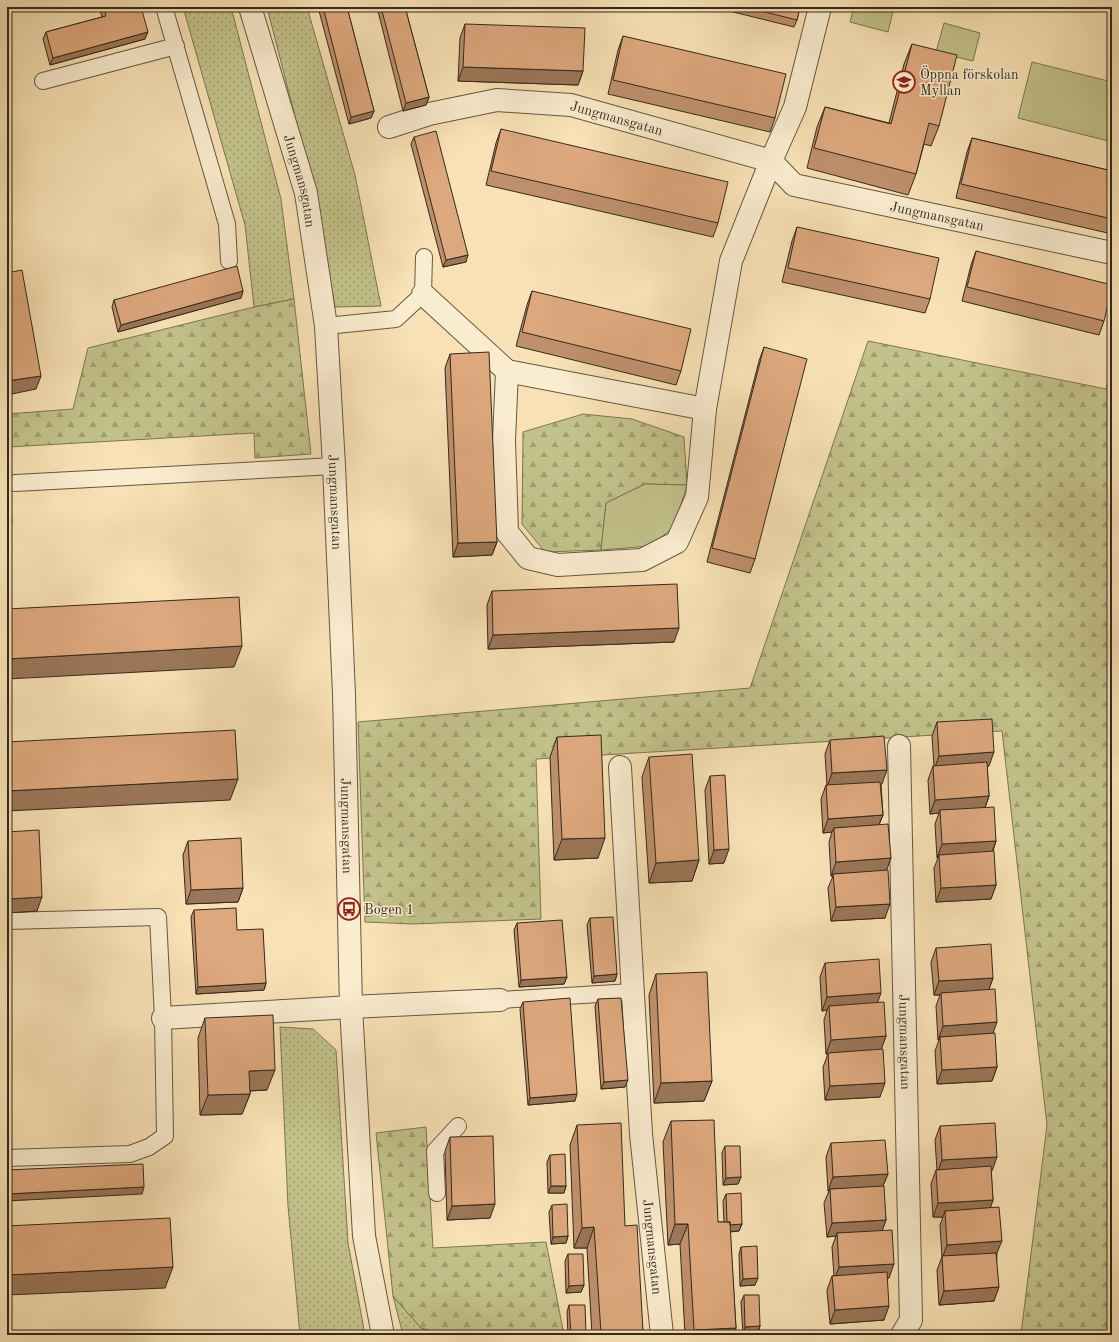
<svg xmlns="http://www.w3.org/2000/svg" width="1119" height="1342" font-family="'Old Standard TT',serif">
  <defs>
    <pattern id="grass-dots" width="8" height="8" patternUnits="userSpaceOnUse"><rect width="8" height="8" fill="#c3c28a"/><path d="M2 2h.1M6 6h.1" fill="none" stroke="#9f9e70" stroke-width="1.8" stroke-linecap="round"/></pattern>
    <pattern id="forest-firs" width="22" height="20" patternUnits="userSpaceOnUse"><rect width="22" height="20" fill="#c3c28a"/><path d="M5 1l3.5 6h-7zM16 11l3.5 6h-7z" fill="#9f9e70"/></pattern>
  </defs>
  <rect width="100%" height="100%" fill="#f8e2b5"/>
  <filter id="stains"><feTurbulence type="fractalNoise" baseFrequency=".005" numOctaves="4"/><feColorMatrix values="0 0 0 0 .2 0 0 0 0 .09 0 0 0 0 .02 0 0 0 .5 -.17"/></filter>
  <radialGradient id="worn" r=".72"><stop offset=".6" stop-color="#630" stop-opacity="0"/><stop offset="1" stop-color="#630" stop-opacity=".3"/></radialGradient>
  <path fill="url(#grass-dots)" stroke="#7b7654" d="M183,7H231L281,199L294,299L254,307L245,225Z
    M267,7H307L355,175L381,306L335,307L315,195Z
    M280,1027L313,1029L336,1050L348,1243L365,1335H300L288,1206Z
    M393,1296L421,1328L445,1335H403Z"/>
  <path fill="url(#forest-firs)" stroke="#7b7654" d="M294,299L311,454L255,458L254,433L8,447L12,523L7,524V414L73,409L88,348L254,307Z
    M868,341L1106,389L1112,365V1335H1020L1021,1334L1047,1125L1002,731L536,759L541,919L413,924L365,922L358,722L750,688Z
    M583,414L632,419L684,437L687,485L645,484L606,503L601,550L545,552L522,524L523,432Z
    M426,1127L433,1248L546,1242L564,1335H445L421,1328L393,1296L376,1133Z"/>
  <path fill="#c3c28a" stroke="#7b7654" d="M854,7H894L888,32L850,22Z
    M944,23L980,33L973,61L936,52Z
    M1032,62L1112,82V142L1018,118Z
    M645,484L687,485L674,527L650,546L601,550L606,503Z"/>
  <g fill="none" stroke-linecap="round" stroke-linejoin="round">
    <g stroke="#645743" stroke-width="18">
      <path id="service" d="M164,7L227,224L229,261
        M43,81L176,46
        M326,326L396,319L423,294L424,257
        M15,483L334,466
        M7,921L158,917L163,1018L165,1136L149,1147L130,1154L7,1158
        M500,1000L632,992
        M437,1193L435,1151L458,1126"/>
    </g>
    <g stroke="#645743" stroke-width="24">
      <g id="minor">
        <path id="s1" d="M250,7L306,193L326,326L334,466L344,694L351,1007L364,1236L383,1335"/>
        <path id="s2" d="M389,127L429,114L497,100L571,105L771,161L794,185L1112,253"/>
        <path d="M423,294L507,371"/>
        <path d="M507,371L705,409L697,497L677,542L642,560L558,565L528,558L507,532L504,440Z"/>
        <path d="M705,409L731,261L771,161L795,107L820,7"/>
        <path id="s3" d="M899,746L911,1320L902,1335"/>
        <path id="s4" d="M620,767L641,1134L662,1335"/>
        <path d="M163,1018L351,1007L500,1000"/>
      </g>
    </g>
    <use href="#service" stroke="#faeccf" stroke-width="16"/>
    <use href="#minor" stroke="#faeccf" stroke-width="22"/>
  </g>
  <path fill="#bf906c" stroke="#33291d" d="M99,7H141L145,39L50,65L43,39L46,32L102,17Z
    M318,7H347L374,111L371,118L349,124Z
    M377,7H405L429,97L426,105L403,111Z
    M713,7H800L797,20L794,27Z
    M1102,7H1112V9Z
    M465,24L583,71L578,85L458,81L460,38Z
    M623,36L775,118L770,132L608,94L618,50Z
    M912,44L939,126L931,146L924,144L916,174L908,195L807,168L817,127L825,107L889,123L904,64Z
    M501,129L718,223L713,237L486,185L496,143Z
    M414,137L466,262L443,267L411,144Z
    M972,138L1112,171V234L956,198L967,152Z
    M797,227L930,299L925,313L782,282L792,241Z
    M976,251L1104,321L1099,335L962,301L971,265Z
    M243,291L241,298L118,332L112,307L114,300Z
    M532,291L681,371L676,385L516,346L527,305Z
    M764,347L755,559L750,573L707,562L759,361Z
    M450,354L497,542L492,555L453,557L445,368Z
    M492,591L674,642L488,649L487,605Z
    M937,722L989,766H987L989,796L985,808L996,841L993,851L996,885L991,899L936,902L934,868L938,858H937L935,824L939,813L930,814L928,780L933,766H934L932,736Z
    M557,737L598,858L554,860L550,757Z
    M830,740L882,784H881L883,815L879,825L891,858L886,870L885,918L831,921L828,888L833,876H831L829,842L832,832L823,833L821,799L826,785H827L825,754Z
    M649,757L699,860L692,881L649,883L642,777Z
    M710,776L724,863L709,864L705,790Z
    M7,832L37,911L7,913Z
    M188,841L243,888L238,902L186,904L183,855Z
    M194,910L237,930L266,983L264,990L196,994L191,917Z
    M590,918L617,974L615,981L592,983L587,925Z
    M517,923L567,977L564,984L519,987L514,930Z
    M936,948L993,978L989,989L997,1067L992,1081L937,1084L935,1051L939,1040H938L936,1006L940,995H934L931,962Z
    M825,963L878,1003L886,1036L881,1049L880,1097L825,1100L823,1067L828,1054H826L824,1020L827,1010L822,1011L820,977Z
    M656,974L712,1081L704,1101L654,1103L649,995Z
    M598,999L625,1087L601,1089L595,1006Z
    M523,1002L575,1101L528,1105L520,1009Z
    M205,1018L267,1090L250,1091V1094L242,1114L200,1115L198,1038Z
    M671,1121L718,1222H724L723,1201L726,1194L742,1224L739,1231L730,1232L736,1328L733,1335H685L680,1244L668,1245L663,1142Z
    M577,1125L625,1226L643,1331L641,1335H592L587,1248H574L570,1145Z
    M940,1126L992,1171H991L993,1200L990,1208L997,1255L994,1301L939,1305L937,1270L942,1257L940,1225L943,1217H933L931,1184L936,1170H937L935,1140Z
    M450,1137L490,1218L447,1220L445,1151Z
    M831,1143L888,1174L883,1186L886,1220L882,1230L889,1278H887L884,1320L830,1324L827,1290L832,1276H834L832,1247L836,1236L827,1237L824,1203L829,1191H828L826,1157Z
    M725,1146L741,1177L738,1184L723,1185L722,1153Z
    M550,1155L566,1186L564,1193H548L547,1162Z
    M552,1205L568,1236L566,1243L551,1244L549,1212Z
    M741,1247L755,1285L740,1286L739,1254Z
    M568,1254L584,1285L581,1292L566,1293L565,1261Z
    M744,1295L760,1326L758,1333L743,1334L741,1302Z
    M569,1305L586,1335H568L567,1312Z"/>
  <path fill="#9b7658" stroke="#33291d" d="M148,32L145,39L50,65L53,58Z
    M463,67L583,71L578,85L458,81Z
    M429,97L426,105L403,111L406,103Z
    M374,111L371,118L349,124L351,117Z
    M468,255L466,262L443,267L446,260Z
    M243,291L241,298L118,332L121,325Z
    M41,376L36,389L7,395V381Z
    M497,542L492,555L453,557L458,543Z
    M679,628L674,642L488,649L493,635Z
    M242,646L234,667L7,679V659Z
    M994,752L989,766L934,770L939,756Z
    M887,770L882,784L827,787L832,773Z
    M238,779L230,800L7,811V791Z
    M989,796L984,810H940L939,813L930,814L935,800Z
    M883,815L877,829L834,828L832,832L823,833L828,819Z
    M605,838L598,858L554,860L562,839Z
    M996,841L991,855H939L938,858H937L942,844Z
    M729,849L724,863L709,864L714,850Z
    M891,858L886,872L833,874V876H831L836,862Z
    M699,860L692,881L649,883L656,863Z
    M996,885L991,899L936,902L941,888Z
    M243,888L238,902L186,904L191,890Z
    M42,897L37,911L7,913V905L9,899Z
    M890,904L885,918L831,921L836,907Z
    M617,974L615,981L592,983L594,976Z
    M567,977L564,984L519,987L521,980Z
    M993,978L988,992L941,993L940,995H934L939,981Z
    M266,983L264,990L196,994L198,987Z
    M881,993L876,1007L829,1006L827,1010L822,1011L827,997Z
    M997,1022L992,1036L940,1037L939,1040H938L943,1026Z
    M886,1036L881,1050L826,1054L831,1040Z
    M997,1067L992,1081L937,1084L942,1070Z
    M275,1070L267,1090L242,1091L249,1071Z
    M628,1080L625,1087L601,1089L604,1082Z
    M712,1081L704,1101L654,1103L661,1083Z
    M885,1083L880,1097L825,1100L830,1086Z
    M250,1094L242,1114L200,1115L208,1095Z
    M577,1094L575,1101L528,1105L530,1098Z
    M997,1157L992,1171L937,1174L942,1160Z
    M888,1174L882,1188L830,1189L829,1191H828L833,1177Z
    M741,1177L738,1184L723,1185L726,1178Z
    M551,1186H566L564,1193H548Z
    M144,1187L142,1194L7,1201V1194Z
    M993,1200L988,1214L945,1211L943,1217H933L938,1203Z
    M495,1204L490,1218L447,1220L452,1206Z
    M886,1220L881,1234L837,1233L836,1236L827,1237L832,1223Z
    M675,1224H688L680,1244L668,1245Z
    M742,1224L739,1231L724,1232L727,1225Z
    M594,1227L587,1248H574L582,1228Z
    M568,1236L566,1243L551,1244L553,1237Z
    M1002,1241L996,1255L942,1259L947,1245Z
    M894,1264L889,1278L834,1281L839,1267Z
    M173,1267L165,1288L7,1295V1275Z
    M758,1278L755,1285L740,1286L743,1279Z
    M584,1285L581,1292L566,1293L569,1286Z
    M999,1287L994,1301L939,1305L944,1291Z
    M889,1306L884,1320L830,1324L835,1310Z
    M760,1326L758,1333L743,1334L745,1327Z
    M736,1328L733,1335H692L694,1330Z
    M643,1331L641,1335H600L601,1333Z"/>
  <path fill="#dea87e" stroke="#33291d" d="M104,7H141L148,32L53,58L46,32L106,16Z
    M323,7H347L374,111L351,117Z
    M381,7H405L429,97L406,103Z
    M745,7H800L797,20Z
    M465,24L585,28L583,71L463,67Z
    M623,36L786,74L775,118L613,80Z
    M912,44L957,55L939,126L929,123L916,174L814,148L825,107L891,124Z
    M501,129L728,182L718,223L491,171Z
    M436,131L468,255L446,260L414,137Z
    M972,138L1112,171V219L961,184Z
    M797,227L939,258L930,299L788,268Z
    M7,246L12,272L22,270L41,376L7,381Z
    M976,251L1112,285V288L1104,321L967,287Z
    M237,266L243,291L121,325L114,300Z
    M532,291L691,329L681,371L522,332Z
    M764,347L807,359L755,559L712,548Z
    M489,352L497,542L458,543L450,354Z
    M677,584L679,628L493,635L492,591Z
    M239,597L242,646L7,659V609Z
    M992,719L994,752L939,756L937,722Z
    M235,730L238,779L7,791V742Z
    M601,735L605,838L562,839L557,737Z
    M884,736L887,770L832,773L830,740Z
    M692,754L699,860L656,863L649,757Z
    M987,762L989,796L935,800L933,766Z
    M725,775L729,849L714,850L710,776Z
    M880,782L883,815L828,819L826,785Z
    M994,807L996,841L942,844L940,810Z
    M888,824L891,858L836,862L834,828Z
    M39,830L42,897L9,899L7,855V832Z
    M241,838L243,888L191,890L188,841Z
    M994,851L996,885L941,888L939,855Z
    M888,870L890,904L836,907L833,874Z
    M236,908L237,930L263,929L266,983L198,987L194,910Z
    M613,917L617,974L594,976L590,918Z
    M562,920L567,977L521,980L517,923Z
    M991,944L993,978L939,981L936,948Z
    M879,959L881,993L827,997L825,963Z
    M707,972L712,1081L661,1083L656,974Z
    M995,989L997,1022L943,1026L941,993Z
    M570,998L577,1094L530,1098L523,1002Z
    M621,998L628,1080L604,1082L598,999Z
    M884,1002L886,1036L831,1040L829,1006Z
    M273,1015L275,1070L249,1071L250,1094L208,1095L205,1018Z
    M995,1033L997,1067L942,1070L940,1037Z
    M883,1049L885,1083L830,1086L828,1053Z
    M714,1120L718,1222H730L736,1328L694,1330L688,1224H675L671,1121Z
    M621,1123L625,1226L637,1225L643,1331L601,1333L594,1227L582,1228L577,1125Z
    M995,1123L997,1157L942,1160L940,1126Z
    M493,1136L495,1204L452,1206L450,1137Z
    M885,1140L888,1174L833,1177L831,1143Z
    M725,1146H740L741,1177L726,1178Z
    M565,1154L566,1186H551L550,1155Z
    M143,1164L144,1187L7,1194V1170Z
    M991,1166L993,1200L938,1203L936,1170Z
    M884,1186L886,1220L832,1223L830,1189Z
    M741,1193L742,1224L730,1225V1222H727L726,1194Z
    M567,1204L568,1236L553,1237L552,1205Z
    M999,1207L1002,1241L947,1245L945,1211Z
    M170,1218L173,1267L7,1275V1226Z
    M892,1230L894,1264L839,1267L837,1233Z
    M757,1246L758,1278L743,1279L741,1247Z
    M996,1253L999,1287L944,1291L942,1256Z
    M568,1254H583L584,1285L569,1286Z
    M887,1272L889,1306L835,1310L832,1276Z
    M744,1295H759L760,1326L745,1327Z
    M569,1305H585L586,1335H571Z"/>
  <defs>
    <g id="school-ring" transform="scale(1.15)"><circle r="9.5" fill="#faeccf" stroke="#8f2418" stroke-width="1.5"/><path d="M0-5L7-2L0 1L-7-2ZM-4 1L0 2.5L4 1V4Q0 6-4 4Z" fill="#8f2418"/></g>
    <g id="bus-ring" transform="scale(1.15)"><circle r="9.5" fill="#faeccf" stroke="#8f2418" stroke-width="1.5"/><path d="M-5-6H5V4H4V6H2V4H-2V6H-4V4H-5ZM-3.5-4V0h7V-4ZM-3.5 1.2v1.5H-2V1.2ZM2 1.2v1.5H3.5V1.2Z" fill="#8f2418"/></g>
  </defs>
  <g fill-rule="evenodd">
    <use href="#school-ring" x="904" y="82"/>
    <use href="#bus-ring" x="349" y="909"/>
  </g>
  <g text-anchor="middle" stroke-width="3" stroke-linejoin="round" paint-order="stroke">
    <g font-size="14" fill="#33291d" stroke="#faeccf" text-anchor="start">
      <text x="920" y="79">Öppna förskolan<tspan x="920" dy="16">Myllan</tspan></text>
      <text x="364" y="914">Bogen 1</text>
    </g>
    <g font-size="14" fill="#33291d" stroke="#faeccf">
      <text dy="5" stroke="none"><textPath href="#s2" startOffset="233">Jungmansgatan</textPath></text>
      <text dy="5" stroke="none"><textPath href="#s1" startOffset="181">Jungmansgatan</textPath></text>
      <text dy="5" stroke="none"><textPath href="#s2" startOffset="573">Jungmansgatan</textPath></text>
      <text dy="5" stroke="none"><textPath href="#s1" startOffset="505">Jungmansgatan</textPath></text>
      <text dy="5" stroke="none"><textPath href="#s1" startOffset="829">Jungmansgatan</textPath></text>
      <text dy="5" stroke="none"><textPath href="#s3" startOffset="296">Jungmansgatan</textPath></text>
      <text dy="5" stroke="none"><textPath href="#s4" startOffset="481">Jungmansgatan</textPath></text>
    </g>
  </g>
  <rect width="1119" height="1342" fill="none" stroke="#f8e2b5" stroke-width="24"/>
  <rect x="8" y="8" width="1103" height="1326" fill="none" stroke="#33291d" stroke-width="2"/>
  <rect x="12" y="12" width="1095" height="1318" fill="none" stroke="#33291d"/>
  <rect width="100%" height="100%" filter="url(#stains)"/>
  <rect width="100%" height="100%" fill="url(#worn)"/>
</svg>
